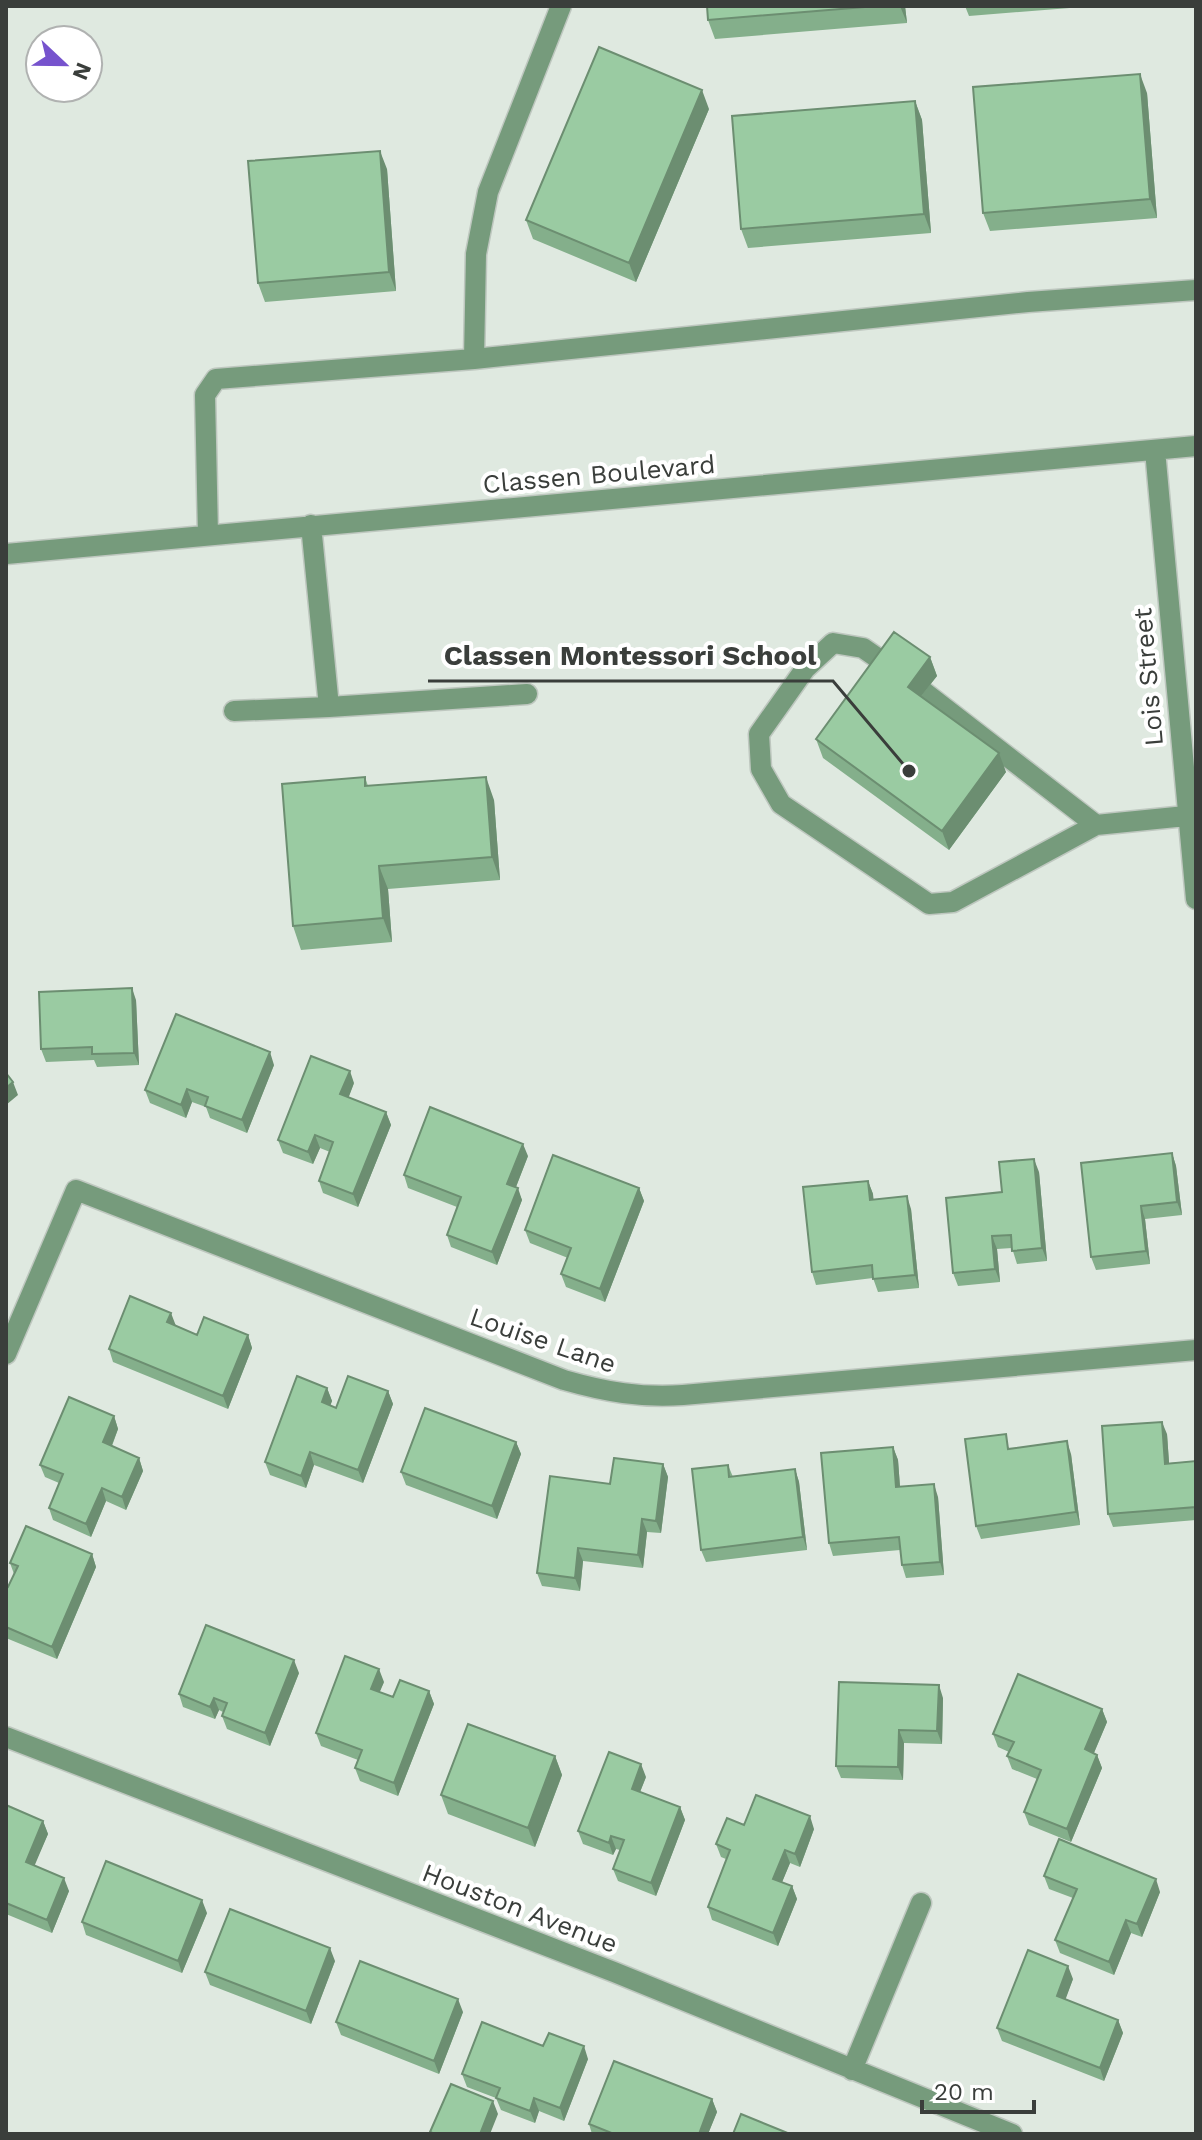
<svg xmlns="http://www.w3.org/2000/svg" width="1202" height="2140" font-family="'Work Sans',sans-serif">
  <rect width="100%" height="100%" fill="#dfe9e0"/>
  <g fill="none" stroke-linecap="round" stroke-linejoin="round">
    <g stroke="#bec7bf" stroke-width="23">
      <path id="minor" d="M474,359L1028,302L1196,290
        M1155,450L1196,899
        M311,525L329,707L527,694
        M208,535L205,395L216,379L474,359L476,254L488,192L561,6
        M6,554L1196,446
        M889,666L863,648L833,643L805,669L759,734L761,769L781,804L929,904L953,902L1096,825
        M924,692L1096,825L1196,815
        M234,711L329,707
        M6,1354L76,1190L564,1380C606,1392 641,1398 683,1395L1196,1350
        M6,1737L614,1972L1012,2134
        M852,2070L921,1903"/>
    </g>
    <use href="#minor" stroke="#769b7c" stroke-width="20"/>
  </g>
  <path fill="#84af8b" d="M707,6H905L907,23L715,39L708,20Z
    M965,6H1095L969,16Z
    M1147,93L1157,218L990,231L983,213Z
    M915,101L922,120L931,233L748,248L741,229Z
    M709,109L636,282L533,239L526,220Z
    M387,169L396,291L265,302L258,283Z
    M930,657L937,676L921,696L1006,772L949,850L823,758L816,739Z
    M365,777L368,786L494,800L500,880L388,889L392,942L301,950L293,926Z
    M136,1000L139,1065L97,1067L94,1060L46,1062L41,1049Z
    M274,1065L247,1133L210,1118L206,1107L192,1102L186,1118L150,1103L145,1090Z
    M354,1083L348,1098L386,1112L391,1125L358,1207L323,1193L319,1181L330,1152L320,1148L313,1164L283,1153L278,1140Z
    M1172,1153L1176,1166L1182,1215L1145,1219L1150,1264L1096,1270L1091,1257Z
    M528,1156L516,1187L522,1200L497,1265L451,1247L447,1235L457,1207L408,1188L404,1175Z
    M1039,1172L1047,1261L1017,1264L1012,1248L997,1249L1000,1282L958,1286L953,1273L1002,1192Z
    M868,1181L873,1194V1200L911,1209L919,1288L878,1292L873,1278L816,1285L812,1272Z
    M639,1188L644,1201L605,1302L566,1287L561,1274L568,1258L530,1243L525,1230Z
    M175,1326L197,1335H248L252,1348L228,1409L113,1362L109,1349Z
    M327,1388L332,1401L330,1405L336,1408L388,1391L393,1404L363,1483L314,1465L306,1488L270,1475L265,1462Z
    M114,1416L118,1429L112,1446L139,1458L143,1471L126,1510L106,1501L91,1537L53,1520L49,1508L59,1483L45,1477L40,1465Z
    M1167,1434L1169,1463L1196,1461V1520L1113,1527L1108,1514Z
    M516,1442L521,1454L497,1519L406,1485L401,1472Z
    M893,1447L898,1460L900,1487L938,1497L944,1575L906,1578L902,1565L900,1550L833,1556L829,1543Z
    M1011,1448L1071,1454L1080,1525L981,1539L976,1526Z
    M663,1464L668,1477L661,1533L647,1532L643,1568L583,1561L580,1591L542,1586L537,1573L610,1484Z
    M728,1465L733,1477L795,1469L799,1482L807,1550L706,1562L701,1550Z
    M92,1554L96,1567L57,1659L6,1638V1586L8,1587L14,1574L10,1563Z
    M299,1673L270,1746L227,1729L222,1716L223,1712L219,1710L215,1719L183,1707L179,1694Z
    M384,1682L379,1692L393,1697L429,1691L434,1704L398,1796L360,1781L355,1768L358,1760L321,1746L316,1733Z
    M943,1698L942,1744L904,1743L903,1780L841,1778L836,1766Z
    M1102,1709L1107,1722L1094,1753L1097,1755L1102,1768L1071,1842L1029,1825L1024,1812L1037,1779L1012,1769L1007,1756L1009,1752L998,1747L993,1734Z
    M555,1756L562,1775L535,1847L448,1814L441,1795Z
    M646,1777L640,1792L680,1807L685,1820L656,1896L618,1881L613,1869L620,1850L616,1849L613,1855L583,1844L578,1831Z
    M6,1805L43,1821L48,1834L34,1865L69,1891L52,1933L6,1914Z
    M744,1825L814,1829L800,1867L790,1863L782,1882L792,1886L797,1899L778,1946L712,1920L708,1907L726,1859L721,1857L716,1844Z
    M1044,1876L1160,1892L1142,1937L1131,1933L1114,1975L1060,1953L1055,1940L1073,1898L1049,1889Z
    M207,1913L182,1973L86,1935L82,1922Z
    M335,1961L311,2024L210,1985L205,1972Z
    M1073,1979L1065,1999L1118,2020L1123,2033L1104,2081L1002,2041L997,2028Z
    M463,2012L439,2074L341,2035L336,2022Z
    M543,2046L588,2059L564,2121L539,2111L535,2123L501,2110L496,2098L467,2087L462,2074Z
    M712,2099L717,2112L708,2134H592L589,2124Z"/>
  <path fill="#6c8e71" d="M900,6H905L907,23Z
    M1140,74L1147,93L1157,218L1150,199Z
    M702,90L709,109L636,282L629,263Z
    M915,101L922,120L931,233L924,214Z
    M380,151L387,169L396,291L389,272Z
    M930,657L937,676L914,705L908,687Z
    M999,753L1006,772L949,850L942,831Z
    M486,777L494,800L500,880L492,857Z
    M379,866L388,889L392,942L383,918Z
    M132,988L136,1000L139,1065L134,1053Z
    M270,1052L274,1065L247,1133L242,1120Z
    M350,1071L354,1083L345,1107L340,1094Z
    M13,1082L18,1095L6,1105V1088Z
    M187,1089L192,1102L186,1118L181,1105Z
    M386,1112L391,1125L358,1207L353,1194Z
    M315,1135L320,1148L313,1164L308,1152Z
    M523,1144L528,1156L512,1197L507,1184Z
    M1172,1153L1176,1166L1182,1215L1177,1202Z
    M1034,1159L1039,1172L1047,1261L1042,1248Z
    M868,1181L873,1194L875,1213L870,1200Z
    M518,1188L522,1200L497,1265L492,1252Z
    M639,1188L644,1201L605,1302L600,1289Z
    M907,1196L911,1209L919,1288L915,1275Z
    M1141,1206L1145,1219L1150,1264L1146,1251Z
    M992,1236L997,1249L1000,1282L995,1269Z
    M171,1313L176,1326L167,1322Z
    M248,1335L252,1348L228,1409L223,1396Z
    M327,1388L332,1401L327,1415L322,1402Z
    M388,1391L393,1404L363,1483L358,1470Z
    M114,1416L118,1429L108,1455L103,1442Z
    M1162,1422L1167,1434L1170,1476L1165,1464Z
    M1067,1441L1071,1454L1080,1525L1076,1512Z
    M516,1442L521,1454L497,1519L492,1506Z
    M893,1447L898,1460L901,1500L896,1487Z
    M310,1452L314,1465L306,1488L301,1476Z
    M139,1458L143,1471L126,1510L122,1497Z
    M663,1464L668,1477L661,1533L656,1521Z
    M795,1469L799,1482L807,1550L803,1537Z
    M934,1484L938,1497L944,1575L940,1562Z
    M102,1488L106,1501L91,1537L86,1524Z
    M642,1519L647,1532L643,1568L638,1555Z
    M578,1548L583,1561L580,1591L575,1578Z
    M92,1554L96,1567L57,1659L52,1647Z
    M294,1660L299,1673L270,1746L265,1733Z
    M379,1669L384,1682L376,1701L371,1689Z
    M939,1685L943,1698L942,1744L937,1731Z
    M429,1691L434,1704L398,1796L394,1783Z
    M214,1698L219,1710L215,1719L210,1707Z
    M1102,1709L1107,1722L1090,1762L1085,1749Z
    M899,1730L904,1743L903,1780L898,1767Z
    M1097,1755L1102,1768L1071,1842L1067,1829Z
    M555,1756L562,1775L535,1847L528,1828Z
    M641,1764L646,1777L636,1802L632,1789Z
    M680,1807L685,1820L656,1896L651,1883Z
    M810,1816L814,1829L800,1867L795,1854Z
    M43,1821L48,1834L31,1874L26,1862Z
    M611,1836L616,1849L613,1855L609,1843Z
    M785,1850L790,1863L778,1892L773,1879Z
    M64,1878L69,1891L52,1933L47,1920Z
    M1156,1879L1160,1892L1142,1937L1137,1924Z
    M792,1886L797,1899L778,1946L773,1933Z
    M202,1900L207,1913L182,1973L178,1961Z
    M1126,1920L1131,1933L1114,1975L1109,1962Z
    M330,1948L335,1961L311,2024L306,2011Z
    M1068,1966L1073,1979L1062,2009L1057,1996Z
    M458,1999L463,2012L439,2074L434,2061Z
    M1118,2020L1123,2033L1104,2081L1100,2068Z
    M584,2046L588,2059L564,2121L560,2108Z
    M534,2098L539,2111L535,2123L530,2111Z
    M712,2099L717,2112L708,2134H699Z
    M493,2101L498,2114L490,2134H480Z"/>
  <path fill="#9acba2" stroke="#6c8e71" stroke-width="2" d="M707,6H877L708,20Z
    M599,47L702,90L629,263L526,220Z
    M1140,74L1150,199L983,213L973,87Z
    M915,101L924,214L741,229L732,116Z
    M380,151L389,272L258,283L248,161Z
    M894,632L930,657L908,687L999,753L942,831L816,739Z
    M365,777V786L486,777L492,857L379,866L383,918L293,926L282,784Z
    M132,988L134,1053L92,1054V1047L41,1049L39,992Z
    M176,1014L270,1052L242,1120L205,1106L208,1097L187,1089L181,1105L145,1090Z
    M311,1056L350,1071L340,1094L386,1112L353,1194L319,1181L333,1142L315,1135L308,1152L278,1140Z
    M6,1073L13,1082L6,1088Z
    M430,1107L523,1144L507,1184L518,1188L492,1252L447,1235L461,1197L404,1175Z
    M1172,1153L1177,1202L1141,1206L1146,1251L1091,1257L1081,1163Z
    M553,1155L639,1188L600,1289L561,1274L571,1248L525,1230Z
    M1034,1159L1042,1248L1012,1251L1011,1235L992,1236L995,1269L953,1273L946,1198L1002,1192L999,1162Z
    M868,1181L870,1200L907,1196L915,1275L873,1279L872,1265L812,1272L803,1187Z
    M130,1296L171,1313L167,1322L197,1335L204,1317L248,1335L223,1396L109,1349Z
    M297,1376L327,1388L322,1402L336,1408L348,1376L388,1391L358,1470L310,1452L301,1476L265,1462Z
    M69,1397L114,1416L103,1442L139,1458L122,1497L102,1488L86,1524L49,1508L63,1474L40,1465Z
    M425,1408L516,1442L492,1506L401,1472Z
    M1162,1422L1165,1464L1196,1461V1507L1108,1514L1102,1426Z
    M1006,1434L1008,1449L1067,1441L1076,1512L976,1526L965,1439Z
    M893,1447L896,1487L934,1484L940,1562L902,1565L899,1537L829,1543L821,1453Z
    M614,1458L663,1464L656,1521L642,1519L638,1555L578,1548L575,1578L537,1573L550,1476L610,1484Z
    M728,1465L729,1477L795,1469L803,1537L701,1550L692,1469Z
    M26,1526L92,1554L52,1647L6,1627V1586L8,1587L18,1566L10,1563Z
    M206,1625L294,1660L265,1733L222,1716L227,1703L214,1698L210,1707L179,1694Z
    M345,1656L379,1669L371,1689L393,1697L400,1680L429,1691L394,1783L355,1768L362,1750L316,1733Z
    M1018,1674L1102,1709L1085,1749L1097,1755L1067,1829L1024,1812L1041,1770L1007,1756L1014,1742L993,1734Z
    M839,1682L939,1685L937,1731L899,1730L898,1767L836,1766Z
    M468,1724L555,1756L528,1828L441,1795Z
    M609,1752L641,1764L632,1789L680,1807L651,1883L613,1869L624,1840L611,1836L609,1843L578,1831Z
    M756,1795L810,1816L795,1854L785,1850L773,1879L792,1886L773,1933L708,1907L730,1850L716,1844L727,1818L744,1825Z
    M6,1805L43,1821L26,1862L64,1878L47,1920L6,1903Z
    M1059,1839L1156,1879L1137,1924L1126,1920L1109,1962L1055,1940L1077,1889L1044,1876Z
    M106,1861L202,1900L178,1961L82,1922Z
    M230,1909L330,1948L306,2011L205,1972Z
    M1028,1950L1068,1966L1057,1996L1118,2020L1100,2068L997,2028Z
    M360,1961L458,1999L434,2061L336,2022Z
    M482,2022L543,2046L549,2033L584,2046L560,2108L534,2098L530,2111L496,2098L500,2088L462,2074Z
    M614,2061L712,2099L699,2134H614L589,2124Z
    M451,2084L493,2101L480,2134H435L430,2132Z
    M741,2114L790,2134H733Z"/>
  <g text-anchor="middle" stroke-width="8" stroke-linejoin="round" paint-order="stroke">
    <g font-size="26" fill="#3a3e3b" stroke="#fff">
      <text transform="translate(599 474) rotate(-5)" y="9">Classen Boulevard</text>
      <text transform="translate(1148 677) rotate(-95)" y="9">Lois Street</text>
      <text transform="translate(543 1340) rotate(19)" y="9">Louise Lane</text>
      <text transform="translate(520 1908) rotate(21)" y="9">Houston Avenue</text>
    </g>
  </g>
  <path fill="none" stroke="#3a3e3b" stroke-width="3" d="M909 771L833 681H428"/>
  <circle fill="#3a3e3b" stroke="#fff" stroke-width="3" cx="909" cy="771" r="8"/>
  <g font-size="28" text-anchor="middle" font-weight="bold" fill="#3a3e3b" stroke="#fff" stroke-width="8" stroke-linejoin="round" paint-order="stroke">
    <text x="630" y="665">Classen Montessori School</text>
  </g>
  <rect width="1202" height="2140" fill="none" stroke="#3a3e3b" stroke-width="16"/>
  <g transform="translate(64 64) rotate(112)"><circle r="38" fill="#ffffff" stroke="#b0b2b1" stroke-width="2"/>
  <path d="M0-6L14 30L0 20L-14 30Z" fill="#7653cd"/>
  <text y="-12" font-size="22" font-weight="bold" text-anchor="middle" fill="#3a3e3b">N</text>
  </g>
  <path d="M922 2100v12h112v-12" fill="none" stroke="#3a3e3b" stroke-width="4"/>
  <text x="934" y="2100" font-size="24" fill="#3a3e3b" stroke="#ffffff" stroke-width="6" paint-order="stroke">20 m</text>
</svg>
